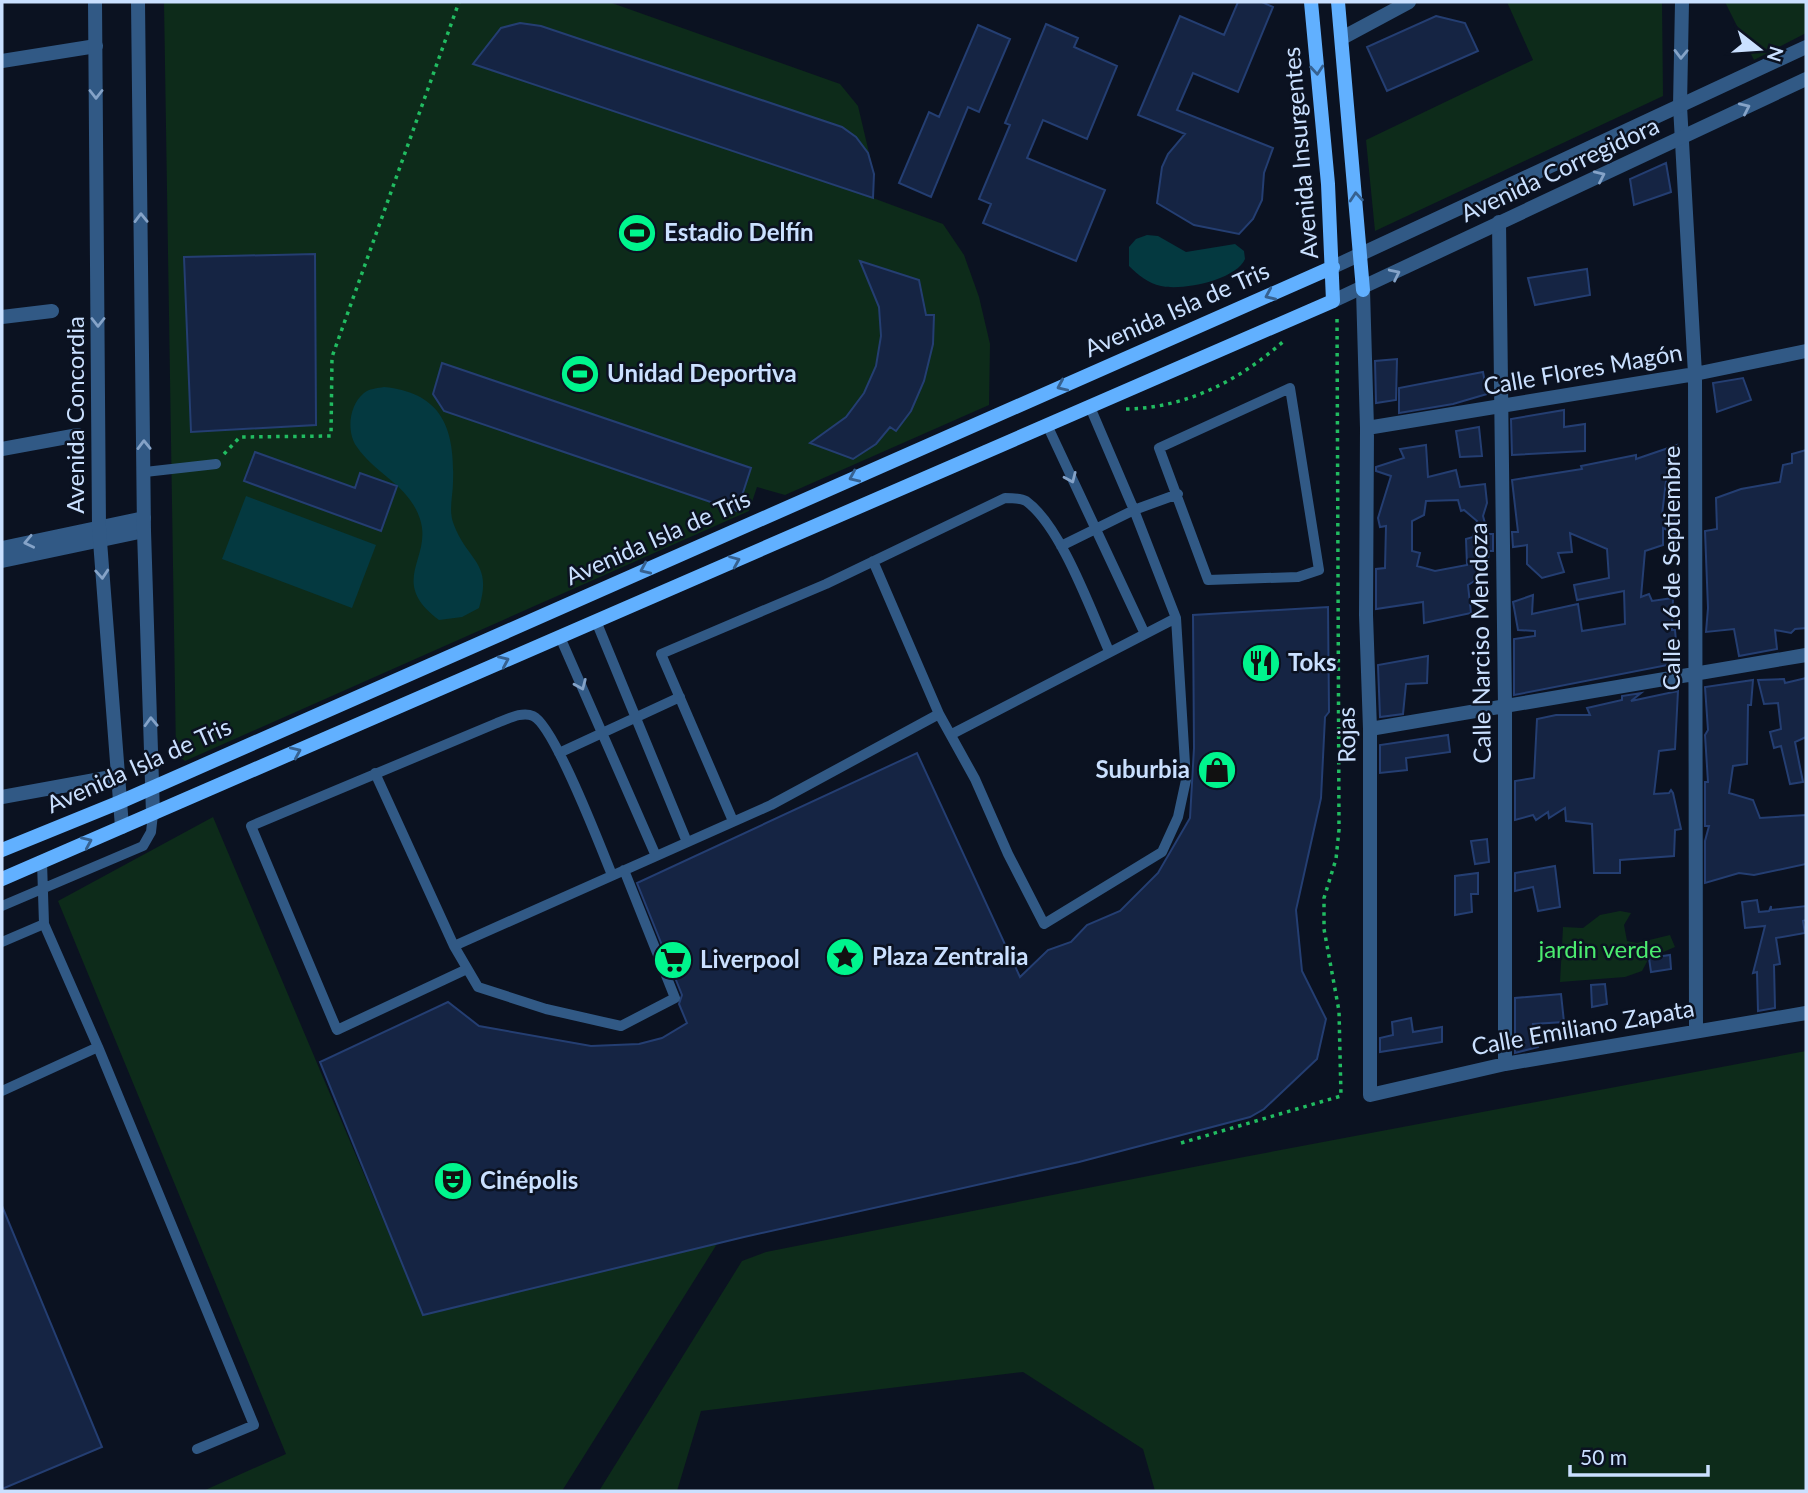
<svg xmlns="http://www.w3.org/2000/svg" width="1808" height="1493" font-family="Lato,sans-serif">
  <rect width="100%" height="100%" fill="#0b1221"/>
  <path fill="#0d2b1a" d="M164,2H609L840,84L858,106L874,174L873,198L943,224L964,255L979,297L990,344L989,405L785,495L757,487L749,511L185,761L176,754Z
    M1507,2H1662L1663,96L1375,231L1366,140L1533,60Z
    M1725,2H1806V33L1754,60Z
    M213,817L423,1314L717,1244L562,1491H203L286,1454L58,901Z
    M1620,911L1631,913L1624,925L1627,941L1637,943L1670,935L1675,947L1649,958L1642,971L1625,977L1560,982L1563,927L1583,928L1600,915Z
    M1806,1051V1491H1155L1143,1449L1023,1372L701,1411L677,1491H599L742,1261L766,1252L1244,1157Z"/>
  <path fill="#043940" d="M1147,235L1158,236L1186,252L1235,244L1244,251L1245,259C1236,280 1182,291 1161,286C1148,283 1138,275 1129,266V247L1136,239Z
    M384,387C442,393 455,428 453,482C453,496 448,511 454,525C468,562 493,562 479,608L462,617L439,620C387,581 433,559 420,519C409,485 375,474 357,447C346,432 349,405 364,393C368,389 378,388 384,387Z
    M246,496L376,545L352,608L222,559Z"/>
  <path fill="#152443" stroke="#243e72" stroke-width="2" fill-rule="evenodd" d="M1238,2H1262L1273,7L1238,92L1193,73L1177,110L1273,148L1264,173L1262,200L1253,219L1239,234L1194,225L1157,203L1162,167L1168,154L1185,134L1138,115L1180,16L1224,35Z
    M1436,16L1465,23L1478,51L1387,91L1367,47Z
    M520,23L541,26L842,127L856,137L868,153L874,174L873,198L473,64L501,28Z
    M1046,24L1078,38L1074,47L1117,66L1087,139L1043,120L1027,158L1105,190L1076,261L983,223L991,204L979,199L1010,125L1005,123Z
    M978,25L1010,39L979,112L968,107L931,197L899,183L929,112L939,117Z
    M1666,163L1671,192L1634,205L1630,179Z
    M315,254L316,425L191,432L184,257Z
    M860,261L919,280L926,315H934L933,344L924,381L911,411L896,431L890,427L876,444L853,459L810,443L846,417L864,393L876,366L881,336L879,307Z
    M1587,269L1590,295L1535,305L1528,278Z
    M1397,359L1396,400L1376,403L1375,361Z
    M442,363L751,468L737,511L444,411L433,394Z
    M1483,372L1487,394L1453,404L1399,413V388Z
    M1743,378L1751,400L1717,412L1713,383Z
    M1564,410V427L1585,424V451L1512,455L1511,419Z
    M1479,427L1482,456L1460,457L1456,431Z
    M1426,445L1428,477L1456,470L1460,487L1485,484L1487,503L1483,516L1488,534H1493V551H1489L1487,568L1477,573L1476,580L1468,585L1471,613L1424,623L1423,602L1376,609V569L1385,568L1386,526L1380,527L1378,518L1391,476L1376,471V467L1404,458L1400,449ZM1458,500L1461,511L1464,510L1477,521L1473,537L1466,539L1467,565L1435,571L1417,566L1420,553L1412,551V521L1424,515L1426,501Z
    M1677,445L1675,462L1668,464L1662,515L1674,513L1676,534L1663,528V545L1645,551L1641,597L1649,594L1652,601L1673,598L1672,630H1675L1678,663L1514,695V639L1535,636V631L1518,630L1513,602L1533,595L1532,614L1578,604L1582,631L1625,624L1624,591L1577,600L1574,585L1609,578L1607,549L1570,533L1572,552L1558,553L1564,572L1542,578L1527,564V545L1513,547L1512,532H1518L1512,480L1582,469L1581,466L1636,455V459Z
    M1806,450V628L1795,629L1791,633L1775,630L1777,649L1739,656L1734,629L1706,632L1708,608L1705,531L1717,529L1716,498L1741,489L1780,482L1783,465L1792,463V454Z
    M255,452L355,488L360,473L397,486L381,531L244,481Z
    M1328,607L1329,712L1325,717L1321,798L1296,910L1302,971L1326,1019L1317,1059L1264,1109L1250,1117L1079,1162L744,1237L423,1315L320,1062L448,1002L479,1026L591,1046L639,1044L662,1038L687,1023L679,1004L682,995L637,883L917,753L1020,977L1048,950L1071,942L1087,925L1120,911L1158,873L1190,818L1194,748L1193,615Z
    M1428,656L1427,683L1406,684L1403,714L1380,717L1378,665Z
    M1806,678V737L1795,742L1803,782L1790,784L1781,746L1774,748L1770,732L1781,729L1778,703L1764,704L1758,680L1784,679L1785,683Z
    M1753,680L1751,705H1748L1747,764L1733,766L1729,793L1753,800L1760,818L1806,815V864L1754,875L1739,873L1705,883V841L1709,826H1705V782H1708L1705,735L1708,730L1705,687Z
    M1678,691L1675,749L1659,751L1654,794L1669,793L1671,790L1673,793L1681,829L1675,830L1674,856L1620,860V873H1594L1592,824L1566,821L1565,808L1549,818L1548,812L1536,820L1533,815L1515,820V781L1534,778L1537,719L1556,715H1590L1587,708L1622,700V696L1641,693L1631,701Z
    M1448,735L1450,752L1406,758L1407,770L1380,773V745Z
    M1487,839L1489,862L1475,864L1471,841Z
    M1555,866L1560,907L1538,911L1533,887L1515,891V873Z
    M1478,873V894H1471L1472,912L1455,915V876Z
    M1757,900L1759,912L1769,911L1771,906V910L1806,906V920L1803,921L1805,933L1776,938L1780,964L1774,965L1775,1008L1758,1011L1757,972L1753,973L1765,926L1745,928L1742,902Z
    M1670,955L1671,969L1651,972L1649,958Z
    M1605,984L1607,1004L1592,1007L1591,985Z
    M1561,994L1564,1022L1533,1024L1538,1047L1515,1053V998Z
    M1411,1018L1413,1032L1442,1027V1042L1380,1052V1038L1393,1035L1392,1022Z
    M2,1206L102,1447L2,1489Z"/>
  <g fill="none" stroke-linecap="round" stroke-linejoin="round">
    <path stroke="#21bc61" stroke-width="3.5" stroke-dasharray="3.5 5" stroke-linecap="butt" d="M1126,409C1187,408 1240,380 1285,340
      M224,454L240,437L331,436L332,357L459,2
      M1181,1143L1341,1096L1339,1011L1324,929V898L1336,859L1339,830L1337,315"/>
    <path stroke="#315985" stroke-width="10" d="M1290,388L1319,570L1298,577L1208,580L1159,448Z
      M1048,427L1144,632
      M145,472L216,464
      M1061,546L1134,510L1178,494
      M873,561L939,714L975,779L1008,854L1044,924L1162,852L1178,817L1186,780L1176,618L1134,510L1090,407
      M596,621L687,842
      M560,637L656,856
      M952,734L1176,618
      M559,753L680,697
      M375,773L454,946L478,987L546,1009L621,1026L675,998L624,870
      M733,821L661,654L826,584L1005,498C1012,498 1021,498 1026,501C1061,526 1091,611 1109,651
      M42,862L44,924L98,1047L254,1425L197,1449
      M2,906L143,846L151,832L153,814
      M2,942L44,924
      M454,946L771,805L939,714
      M467,969L337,1030L251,826L497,723C508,719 522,711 533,716C554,725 601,848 612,875
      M2,1091L98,1047"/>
    <path stroke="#315985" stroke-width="14" d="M1682,2L1680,106L1695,374L1696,1031
      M1342,38L1409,2
      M2,61L96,46
      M1499,222L1505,707V1064
      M1363,290L1367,428L1366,615L1370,729V1095L1505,1064L1806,1013
      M2,317L52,311
      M1367,428L1695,374L1806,351
      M2,449L78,435
      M2,548L144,518
      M2,561L144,531
      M1370,729L1806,655
      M2,797L117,776"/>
    <path stroke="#315985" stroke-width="14" d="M95,2L99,528L122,827
      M138,2L144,531L153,814
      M1333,267L1806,47
      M1333,301L1806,79"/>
    <path stroke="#61b0ff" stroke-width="14" d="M1338,2L1363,290
      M2,850L120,802L1333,267
      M2,879L1333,301L1328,184L1311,2"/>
  </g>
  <defs><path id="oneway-chevron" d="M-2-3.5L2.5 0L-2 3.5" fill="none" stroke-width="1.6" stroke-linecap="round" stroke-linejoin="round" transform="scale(1.75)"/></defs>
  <g stroke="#85a3c8">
    <use href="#oneway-chevron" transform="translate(1681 54) rotate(91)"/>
    <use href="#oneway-chevron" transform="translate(96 94) rotate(90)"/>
    <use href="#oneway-chevron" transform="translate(1745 108) rotate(-25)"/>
    <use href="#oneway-chevron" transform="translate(1600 176) rotate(-25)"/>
    <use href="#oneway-chevron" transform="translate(141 218) rotate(-91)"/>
    <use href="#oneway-chevron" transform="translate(1395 274) rotate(-26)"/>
    <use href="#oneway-chevron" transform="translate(98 322) rotate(90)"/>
    <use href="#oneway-chevron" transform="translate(144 445) rotate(-91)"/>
    <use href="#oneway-chevron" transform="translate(1071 478) rotate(66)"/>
    <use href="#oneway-chevron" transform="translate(29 542) rotate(168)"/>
    <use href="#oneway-chevron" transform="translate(102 574) rotate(86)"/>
    <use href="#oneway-chevron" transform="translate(581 685) rotate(67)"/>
    <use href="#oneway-chevron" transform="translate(151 722) rotate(-92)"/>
  </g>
  <g stroke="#366190">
    <use href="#oneway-chevron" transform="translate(1317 70) rotate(85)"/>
    <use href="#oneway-chevron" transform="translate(1356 197) rotate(-95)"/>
    <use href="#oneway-chevron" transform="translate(1270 295) rotate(156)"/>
    <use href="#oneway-chevron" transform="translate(1062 386) rotate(156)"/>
    <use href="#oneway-chevron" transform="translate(854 477) rotate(156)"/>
    <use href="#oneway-chevron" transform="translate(735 561) rotate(-23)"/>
    <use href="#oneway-chevron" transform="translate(645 569) rotate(156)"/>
    <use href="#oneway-chevron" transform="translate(504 661) rotate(-24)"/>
    <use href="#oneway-chevron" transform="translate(296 752) rotate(-24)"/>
    <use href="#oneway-chevron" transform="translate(87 842) rotate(-24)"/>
  </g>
  <defs>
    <g id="stadium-disc" transform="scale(2.0125)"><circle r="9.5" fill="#00f58d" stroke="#0b1221"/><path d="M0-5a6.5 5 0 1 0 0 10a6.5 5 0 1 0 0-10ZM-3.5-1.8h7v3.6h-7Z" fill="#111"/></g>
    <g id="restaurant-disc" transform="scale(2.0125)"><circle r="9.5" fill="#00f58d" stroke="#0b1221"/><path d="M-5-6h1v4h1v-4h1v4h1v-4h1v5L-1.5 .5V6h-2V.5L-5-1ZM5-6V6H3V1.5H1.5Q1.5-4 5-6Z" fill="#111"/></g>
    <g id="shop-disc" transform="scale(2.0125)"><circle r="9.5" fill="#00f58d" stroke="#0b1221"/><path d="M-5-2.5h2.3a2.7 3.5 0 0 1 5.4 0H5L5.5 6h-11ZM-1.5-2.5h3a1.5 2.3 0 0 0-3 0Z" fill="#111"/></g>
    <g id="sight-disc" transform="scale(2.0125)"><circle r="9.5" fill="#00f58d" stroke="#0b1221"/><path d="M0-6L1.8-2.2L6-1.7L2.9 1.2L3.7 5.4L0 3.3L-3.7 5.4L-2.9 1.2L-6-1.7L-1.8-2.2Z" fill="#111"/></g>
    <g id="supermarket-disc" transform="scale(2.0125)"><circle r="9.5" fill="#00f58d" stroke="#0b1221"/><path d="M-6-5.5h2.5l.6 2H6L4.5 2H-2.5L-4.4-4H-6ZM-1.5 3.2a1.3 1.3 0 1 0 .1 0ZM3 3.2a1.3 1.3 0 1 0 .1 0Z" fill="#111"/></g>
    <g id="theatre-disc" transform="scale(2.0125)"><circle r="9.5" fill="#00f58d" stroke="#0b1221"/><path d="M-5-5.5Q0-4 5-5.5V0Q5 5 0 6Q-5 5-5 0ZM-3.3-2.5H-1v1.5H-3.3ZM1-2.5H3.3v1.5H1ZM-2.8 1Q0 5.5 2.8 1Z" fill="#111"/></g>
  </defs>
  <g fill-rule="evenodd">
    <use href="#stadium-disc" x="637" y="233"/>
    <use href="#stadium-disc" x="580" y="374"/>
    <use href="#restaurant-disc" x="1261" y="663"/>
    <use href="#shop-disc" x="1217" y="770"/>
    <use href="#sight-disc" x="845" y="957"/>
    <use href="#supermarket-disc" x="673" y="960"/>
    <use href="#theatre-disc" x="453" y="1181"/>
  </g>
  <g text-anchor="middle" stroke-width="5" stroke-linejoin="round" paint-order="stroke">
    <g font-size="24" fill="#cae0ff" stroke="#0b1221">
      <text transform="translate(1301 153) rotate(-95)" y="8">Avenida Insurgentes</text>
      <text transform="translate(1560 170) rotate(-25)" y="8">Avenida Corregidora</text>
      <text transform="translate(1177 310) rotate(-24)" y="8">Avenida Isla de Tris</text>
      <text transform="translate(1583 370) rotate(-10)" y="8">Calle Flores Magón</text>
      <text transform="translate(76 415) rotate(-90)" y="8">Avenida Concordia</text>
      <text transform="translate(658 538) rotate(-24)" y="8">Avenida Isla de Tris</text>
      <text transform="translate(1672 568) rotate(-90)" y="8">Calle 16 de Septiembre</text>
      <text transform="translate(1481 643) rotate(-91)" y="8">Calle Narciso Mendoza</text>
      <text transform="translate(1347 735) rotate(-91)" y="8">Rojas</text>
      <text transform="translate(139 766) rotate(-24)" y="8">Avenida Isla de Tris</text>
      <text transform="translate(1583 1028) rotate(-10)" y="8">Calle Emiliano Zapata</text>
    </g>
    <g font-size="24" font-weight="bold" fill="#cae0ff" stroke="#0b1221" text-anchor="start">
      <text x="664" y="241">Estadio Delfín</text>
      <text x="607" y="382">Unidad Deportiva</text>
      <text x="1288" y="671">Toks</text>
      <text x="1190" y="778" text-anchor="end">Suburbia</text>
      <text x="872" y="965">Plaza Zentralia</text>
      <text x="700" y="968">Liverpool</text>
      <text x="480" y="1189">Cinépolis</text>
    </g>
    <g font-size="24" fill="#4beb6f" stroke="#0b1221">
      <text x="1600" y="958">jardin verde</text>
    </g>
  </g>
  <rect width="1808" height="1493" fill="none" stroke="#cae0ff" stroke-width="7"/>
  <g transform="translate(1759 49) rotate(107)" stroke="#0b1221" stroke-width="5" paint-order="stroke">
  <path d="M0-5L12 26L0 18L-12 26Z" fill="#cae0ff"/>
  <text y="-10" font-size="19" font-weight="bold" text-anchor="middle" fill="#cae0ff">N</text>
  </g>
  <path d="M1570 1465v10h138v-10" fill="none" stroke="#cae0ff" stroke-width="3.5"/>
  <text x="1580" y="1465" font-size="21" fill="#cae0ff" stroke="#0b1221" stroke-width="5" paint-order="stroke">50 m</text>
</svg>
